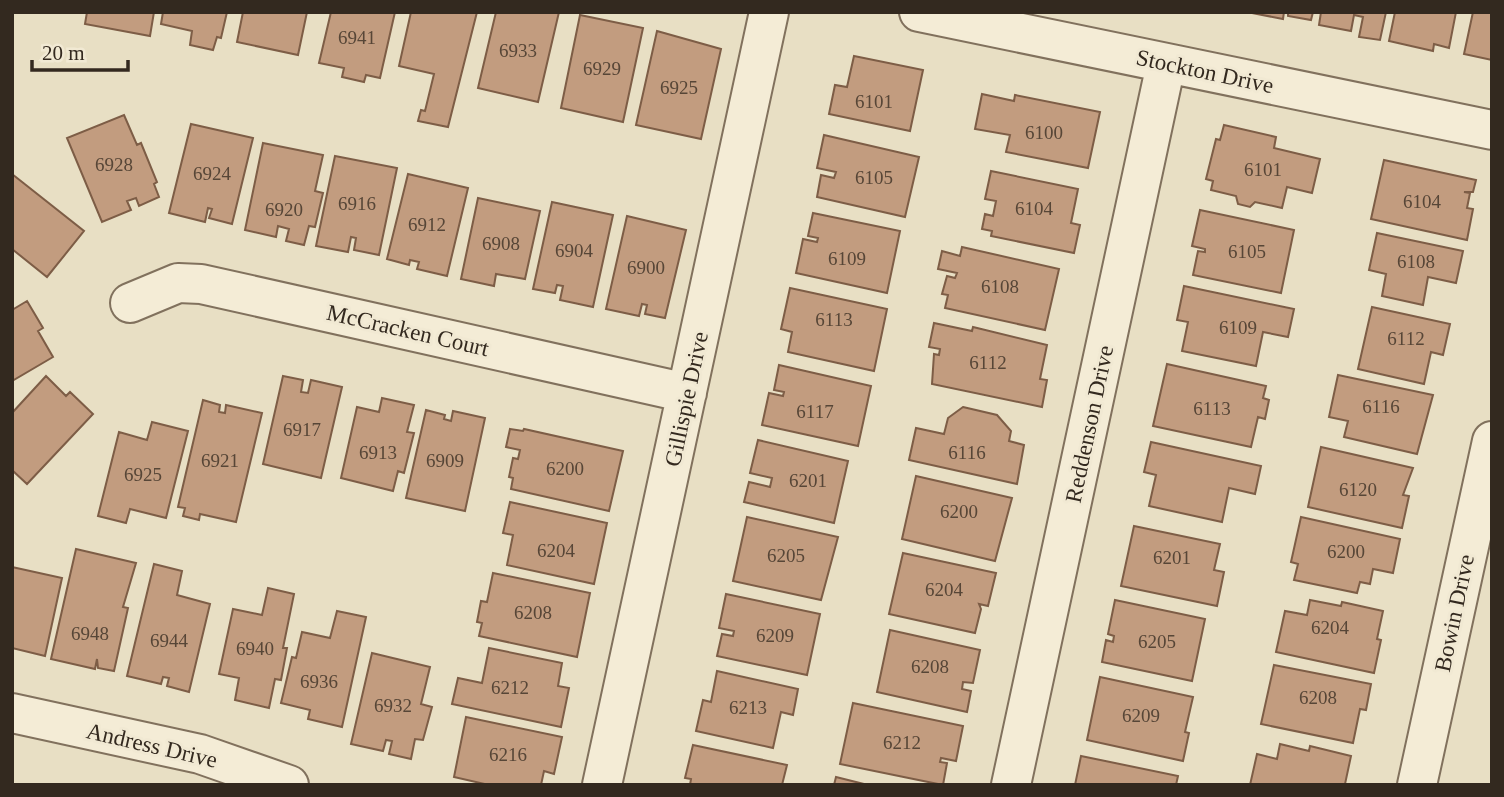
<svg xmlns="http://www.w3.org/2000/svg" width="1504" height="797" font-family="Georgia,serif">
  <rect width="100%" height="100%" fill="#e8dfc4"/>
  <path fill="#c29c7f" stroke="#7d5d46" stroke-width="2" d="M87,12H154L150,36L85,24Z
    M163,12H227L221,38L217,37L213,50L190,45L192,31L161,24Z
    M243,12H307L298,55L237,42Z
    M331,12H395L380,78L366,75L364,82L342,77L344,68L319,63Z
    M411,12H477L448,127L418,121L421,110L425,111L434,74L399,66Z
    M496,12H559L538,102L478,88Z
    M1247,12H1284L1283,19Z
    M1288,12H1313L1311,20L1288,16Z
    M1321,12H1386L1380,40L1359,37L1363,17L1354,15L1351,31L1319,25Z
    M1395,12H1456L1449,48L1434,44L1433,51L1389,41Z
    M1473,12H1492V60L1464,54Z
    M580,15L643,28L623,122L561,108Z
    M657,31L721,49L701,139L636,125Z
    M854,56L923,70L910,131L829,114L835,85L847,87Z
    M982,94L1014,101L1015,95L1100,112L1088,168L1006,152L1010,135L975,129Z
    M124,115L137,145L141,143L157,182L154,184L159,197L139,206L136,198L127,201L131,210L102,222L67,138Z
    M191,124L253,138L232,224L209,218L212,209L208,208L205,222L169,213Z
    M1224,125L1276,137L1274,148L1320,159L1312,193L1287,187L1282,208L1255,202L1250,207L1238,204L1236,196L1211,190L1213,181L1206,179L1216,139L1220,140Z
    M824,135L919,157L905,217L817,197L821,175L834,178L836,172L817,168Z
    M263,143L323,155L315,191L323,193L315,227L309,226L304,245L286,241L289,229L278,226L276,237L245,230Z
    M335,156L397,168L379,255L354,250L356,238L351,237L348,252L316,246Z
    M1384,160L1476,180L1473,192H1464L1470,193L1467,208L1473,209L1467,240L1371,219Z
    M991,171L1078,189L1071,223L1080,225L1074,253L991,236L992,231L982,229L985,214L993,216L996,201L985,199Z
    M12,174L84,231L47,277L12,249Z
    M408,174L468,188L447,276L417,269L419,262L410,260L409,265L387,259Z
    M478,198L540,211L525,279L496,274L494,286L461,279Z
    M552,202L613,215L593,307L560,300L563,286L557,285L555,293L533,289Z
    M1200,210L1294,230L1281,293L1193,275L1198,251L1205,252V249L1192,246Z
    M813,213L900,231L887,293L796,273L803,239L817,242L818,238L808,236Z
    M627,216L686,230L665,318L645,314L647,305L642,304L639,316L606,309Z
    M1377,233L1463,251L1456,283L1428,277L1423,305L1382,296L1386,274L1369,270Z
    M962,247L1059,269L1045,330L945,308L948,295L942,294L947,276L955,278L957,273L938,269L942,251L960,256Z
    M1184,286L1294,309L1288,337L1263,332L1256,366L1182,351L1188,322L1177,320Z
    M790,288L887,309L874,371L788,352L792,332L781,329Z
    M27,301L43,328L38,331L53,357L12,381V310Z
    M1372,307L1450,324L1443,355L1431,352L1424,384L1358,369Z
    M934,323L972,331L973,327L1047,345L1040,379L1047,380L1042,407L932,384L934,354L939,355L940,349L929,347Z
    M1167,364L1266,386L1263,398L1269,400L1265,419L1258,417L1251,447L1153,426Z
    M779,365L871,386L858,446L762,425L769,393L783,396L784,392L774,390Z
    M1338,375L1433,395L1417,454L1344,437L1348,421L1329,417Z
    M46,376L66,396L70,392L93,414L27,484L12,470V413Z
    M283,376L303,380L301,392L308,393L311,380L342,387L321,478L263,464Z
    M382,398L414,405L407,432L414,433L404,473L398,471L393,491L341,478L357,407L379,412Z
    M203,400L220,405L219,412L225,413L226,405L262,413L236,522L200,514L199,520L183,516L185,508L178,507Z
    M963,407L997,415L1011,431L1009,441L1024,445L1017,484L909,460L916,428L944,434L948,418Z
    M426,410L445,415L444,419L451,421L453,411L485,418L465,511L406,498Z
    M152,422L188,431L166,518L130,509L126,523L98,516L119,432L147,440Z
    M510,429L523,431L524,429L623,451L609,511L511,489L513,478L509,477L513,458L518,459L520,450L506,447Z
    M758,440L848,461L834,523L744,502L749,482L770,487L772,478L750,473Z
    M1151,442L1261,466L1255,494L1229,488L1222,522L1149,506L1156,475L1144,472Z
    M1321,447L1413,468L1403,495L1409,496L1402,528L1308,507Z
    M916,476L1012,498L995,561L902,539Z
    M510,502L607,523L594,584L507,565L513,535L503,533Z
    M747,517L838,537L821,600L733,581Z
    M1301,517L1400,539L1393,573L1373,569L1370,584L1360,582L1357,593L1294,580L1298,564L1291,562Z
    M1134,526L1220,544L1214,570L1224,572L1217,606L1121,586Z
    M76,549L136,563L123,607L128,608L114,671L98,668L97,659L95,669L51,659Z
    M903,553L996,573L988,606L979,604L981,609L975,633L889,614Z
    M154,564L182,571L177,595L210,604L189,692L167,686L169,678L163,677L161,684L127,676Z
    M12,567L62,578L45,656L12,648Z
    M493,573L590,593L577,657L479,636L482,623L477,622L481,601L487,602Z
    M268,588L294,594L283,648H287L281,680L275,679L269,708L235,700L239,678L219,674L233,609L262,615Z
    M726,594L820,614L807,675L717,656L722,634L733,636L734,631L719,628Z
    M1115,600L1205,619L1192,681L1102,662L1106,640L1113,642L1114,636L1108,634Z
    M1310,600L1341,606L1342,602L1383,611L1377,639L1381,640L1374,673L1276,652L1285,611L1307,615Z
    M337,611L366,617L342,727L308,719L310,710L281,703L292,657L296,658L302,632L330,638Z
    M890,630L980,650L973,683L963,682L962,689L971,691L967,712L877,692Z
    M489,648L562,663L558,686L569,688L561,727L452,704L458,678L482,683Z
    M372,653L430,667L421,704L432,707L423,740L415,739L411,759L389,754L392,741L386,740L383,751L351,744Z
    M1274,665L1371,684L1366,710L1360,709L1353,743L1261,724Z
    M717,671L798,689L793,715L781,712L773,748L696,731L703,700L711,702Z
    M1100,677L1193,697L1185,732L1189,733L1183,761L1087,740Z
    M853,703L963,726L956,761L941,758L940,762L947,763L943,785L840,764Z
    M466,717L562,737L554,774L544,771L541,785H489L454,777Z
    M1280,744L1309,751L1310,746L1351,756L1345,784L1348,785H1250L1257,754L1277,759Z
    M693,745L787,765L782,785H690L691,779L685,778Z
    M1081,756L1178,776L1176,785H1075Z
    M836,777L868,785H834Z"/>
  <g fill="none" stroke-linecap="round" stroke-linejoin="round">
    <g stroke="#81715d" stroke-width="42">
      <path id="minor" d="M919,12L1492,130
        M130,303L178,283L201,284L687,393
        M12,713L200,754L289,785
        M602,785L769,12
        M1011,785L1166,64
        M1417,785L1492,441"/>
    </g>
    <use href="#minor" stroke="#f4ecd6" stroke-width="38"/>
  </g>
  <g text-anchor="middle" stroke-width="6" stroke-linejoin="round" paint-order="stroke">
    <g font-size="19" fill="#574637">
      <text x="357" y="44">6941</text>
      <text x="518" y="57">6933</text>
      <text x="602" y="75">6929</text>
      <text x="679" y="94">6925</text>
      <text x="874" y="108">6101</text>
      <text x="1044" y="139">6100</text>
      <text x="114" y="171">6928</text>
      <text x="1263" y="176">6101</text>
      <text x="212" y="180">6924</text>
      <text x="874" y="184">6105</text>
      <text x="1422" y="208">6104</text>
      <text x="357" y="210">6916</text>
      <text x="1034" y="215">6104</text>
      <text x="284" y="216">6920</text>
      <text x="427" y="231">6912</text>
      <text x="501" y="250">6908</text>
      <text x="574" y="257">6904</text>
      <text x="1247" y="258">6105</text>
      <text x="847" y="265">6109</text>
      <text x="1416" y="268">6108</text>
      <text x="646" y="274">6900</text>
      <text x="1000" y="293">6108</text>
      <text x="834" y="326">6113</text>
      <text x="1238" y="334">6109</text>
      <text x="1406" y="345">6112</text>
      <text x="988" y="369">6112</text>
      <text x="1381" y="413">6116</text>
      <text x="1212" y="415">6113</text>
      <text x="815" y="418">6117</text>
      <text x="302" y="436">6917</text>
      <text x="378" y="459">6913</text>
      <text x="967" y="459">6116</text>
      <text x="220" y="467">6921</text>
      <text x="445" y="467">6909</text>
      <text x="565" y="475">6200</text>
      <text x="143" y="481">6925</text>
      <text x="808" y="487">6201</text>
      <text x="1358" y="496">6120</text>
      <text x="959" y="518">6200</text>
      <text x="556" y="557">6204</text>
      <text x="1346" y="558">6200</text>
      <text x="786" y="562">6205</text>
      <text x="1172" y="564">6201</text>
      <text x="944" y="596">6204</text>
      <text x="533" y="619">6208</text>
      <text x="1330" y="634">6204</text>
      <text x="90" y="640">6948</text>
      <text x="775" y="642">6209</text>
      <text x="169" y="647">6944</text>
      <text x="1157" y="648">6205</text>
      <text x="255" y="655">6940</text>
      <text x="930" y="673">6208</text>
      <text x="319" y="688">6936</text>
      <text x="510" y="694">6212</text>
      <text x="1318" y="704">6208</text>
      <text x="393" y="712">6932</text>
      <text x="748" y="714">6213</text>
      <text x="1141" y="722">6209</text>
      <text x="902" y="749">6212</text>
      <text x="508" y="761">6216</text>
    </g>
    <g font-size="23" fill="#33291f" stroke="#f1e9d3">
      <text transform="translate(1205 71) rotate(12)" y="8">Stockton Drive</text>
      <text transform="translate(408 330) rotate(13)" y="8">McCracken Court</text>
      <text transform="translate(686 399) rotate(-78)" y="8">Gillispie Drive</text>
      <text transform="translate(1089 424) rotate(-78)" y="8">Reddenson Drive</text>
      <text transform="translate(1454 613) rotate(-78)" y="8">Bowin Drive</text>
      <text transform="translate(152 745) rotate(13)" y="8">Andress Drive</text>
    </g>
  </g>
  <rect width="1504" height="797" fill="none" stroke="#33291f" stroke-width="28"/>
  <path d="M32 60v10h96v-10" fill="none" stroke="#33291f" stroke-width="3.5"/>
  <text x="42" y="60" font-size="21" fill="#33291f" stroke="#f1e9d3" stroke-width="5" paint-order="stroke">20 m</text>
</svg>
